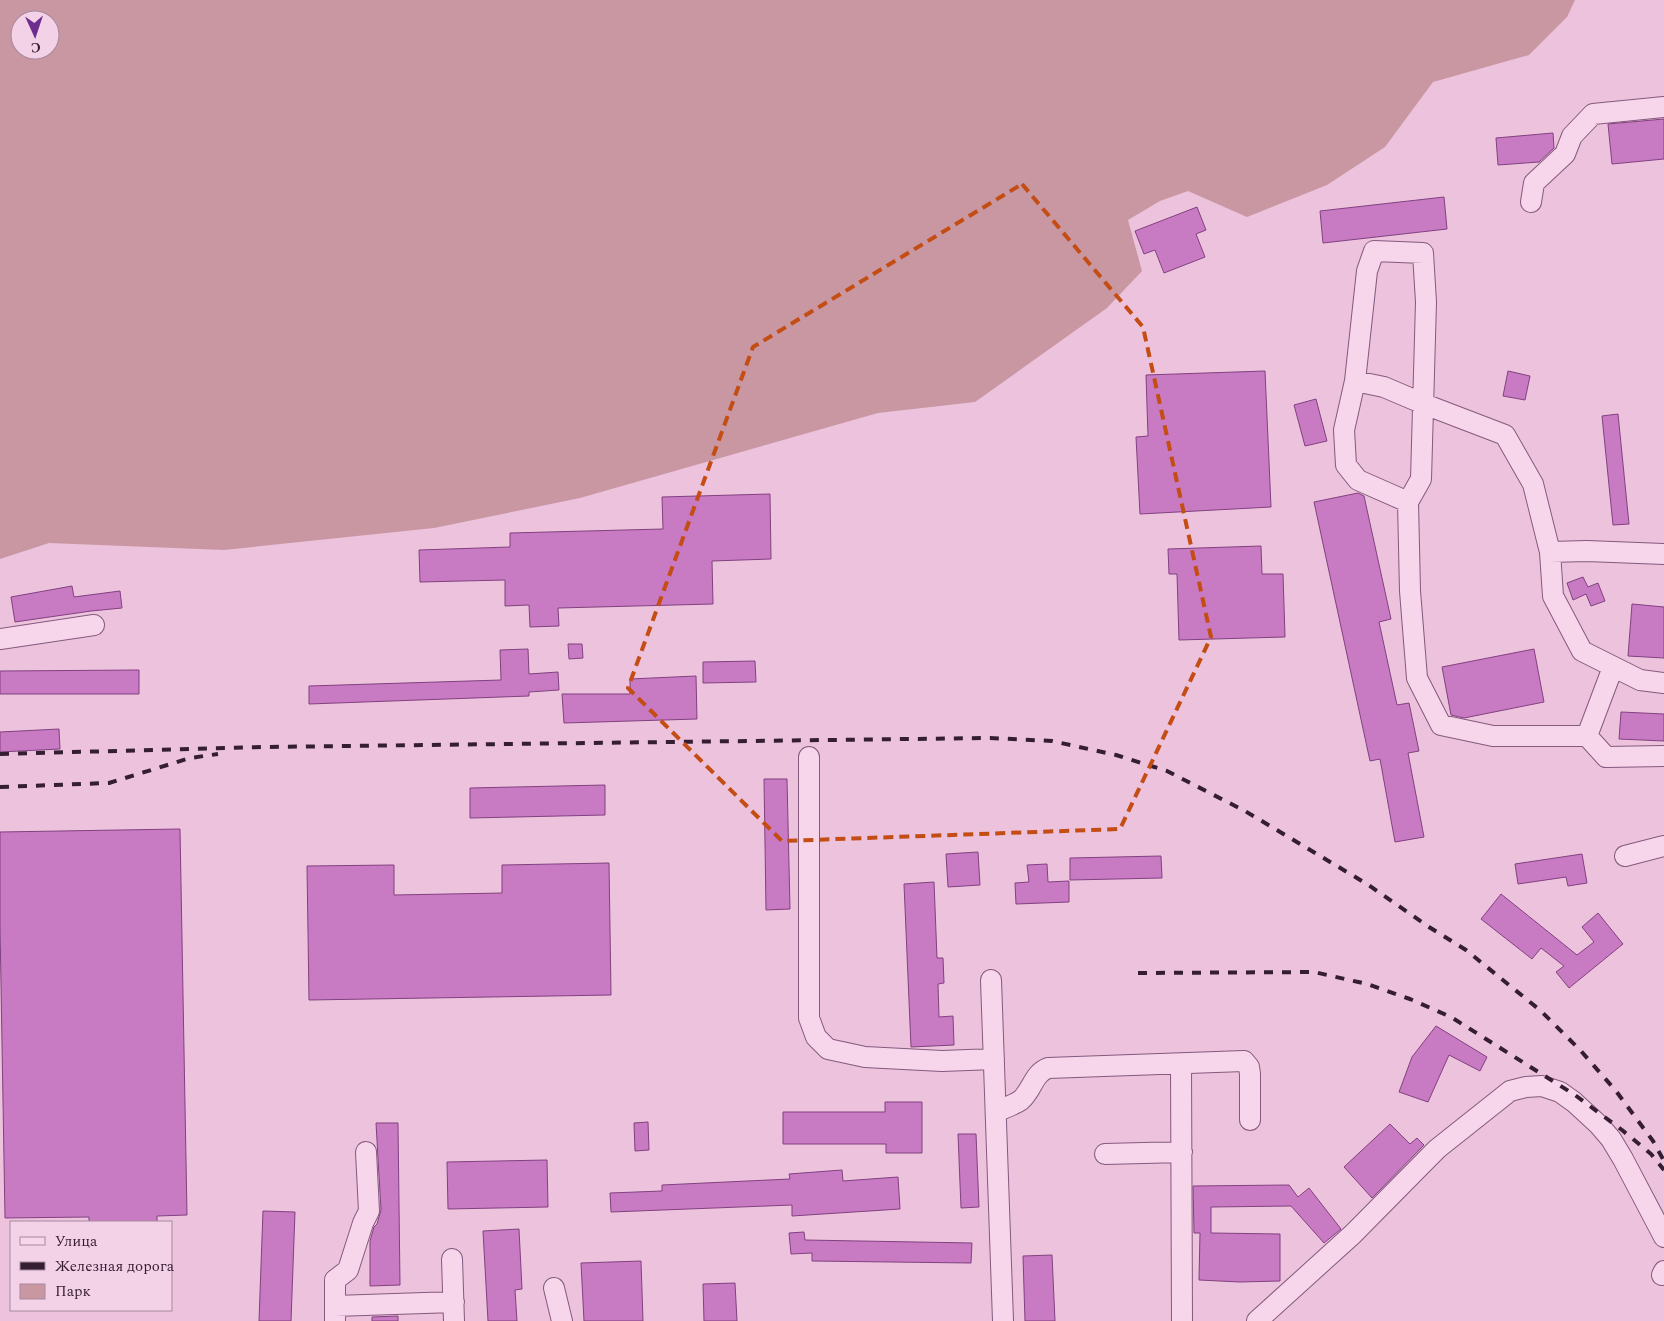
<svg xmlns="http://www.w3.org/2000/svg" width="1664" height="1321" font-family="Spectral,serif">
  <rect width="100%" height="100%" fill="#ecc2dd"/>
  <path fill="#c997a2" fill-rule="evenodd" d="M0,0H1575L1567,17L1529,55L1433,82L1385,147L1327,185L1247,217L1188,191L1160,201L1128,220L1142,271L1107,308L975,402L878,413L580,498L434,528L224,550L49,543L0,559ZM20,20H50V50H20Z"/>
  <path fill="#c87ac3" stroke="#82417f" d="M1664,119V159L1612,164L1608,124Z
    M1553,133L1554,148L1539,162L1498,165L1496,138Z
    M1444,197L1447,229L1323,243L1320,211Z
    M1197,207L1206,230L1196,234L1205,257L1164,273L1155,250L1144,254L1135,231Z
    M1265,371L1271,507L1140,514L1136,437L1148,436L1146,375Z
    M1508,371L1530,376L1525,400L1503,396Z
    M1316,399L1327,441L1305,446L1294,405Z
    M1618,414L1629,524L1613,525L1602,416Z
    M1358,493L1364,496L1391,619L1379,622L1397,705L1409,703L1419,751L1408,753L1424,837L1395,842L1380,759L1370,761L1314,502Z
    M770,494L771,559L712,561L713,604L558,608L559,626L530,627L529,605L505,606V580L420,582L419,550L510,547V533L663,529L662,497Z
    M1261,546L1262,574H1283L1285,637L1179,640L1177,574H1169L1168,549Z
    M1583,577L1588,587L1598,583L1605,601L1591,606L1586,594L1573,600L1567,583Z
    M72,586L74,597L120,591L122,608L91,611L15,622L11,597Z
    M1632,604L1664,607V658L1628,656Z
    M568,644H582L583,658L569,659Z
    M528,649L529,674L558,672L559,690L529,692V696L309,704V686L501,680L500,650Z
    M1534,649L1544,702L1464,718L1451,715L1442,667Z
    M755,661L756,682L703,683V662Z
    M139,670V694H0V671Z
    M696,676L697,719L564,723L562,694H630V679Z
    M1621,712L1664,714V741L1619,739Z
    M59,729L60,749L0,752V732Z
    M764,779H787L790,909L766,910Z
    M605,785V815L470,818V788Z
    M180,829L187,1215L157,1216V1222H89V1217L5,1218L0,926V832Z
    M978,852L980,885L948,887L946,854Z
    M1582,854L1587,883L1568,886L1566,877L1518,884L1515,864Z
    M1161,856L1162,878L1070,880V858Z
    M609,863L611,995L309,1000L307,866L394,865V895L502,893V865Z
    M1047,864L1048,882L1069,881V902L1016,904L1015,883L1029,882L1027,865Z
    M934,882L937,958H943L944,983L938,984L939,1017L953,1016L954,1045L911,1047L904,884Z
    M1501,894L1577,955L1594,942L1582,927L1598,913L1623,944L1569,988L1556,972L1564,966L1541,948L1532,959L1481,919Z
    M1436,1026L1487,1057L1480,1071L1449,1055L1428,1102L1399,1092L1412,1057Z
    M885,1102H922V1153H886V1144H783V1112H885Z
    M648,1122L649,1150L635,1151L634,1123Z
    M376,1123H398L400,1285L370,1286V1241L374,1227L377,1224L381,1210Z
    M1390,1124L1410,1144L1417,1138L1424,1145L1372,1198L1344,1167Z
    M958,1134H976L979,1207L961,1208Z
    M547,1160L548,1207L448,1209L447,1162Z
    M842,1170L843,1181L898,1177L900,1209L792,1216V1205L611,1212L610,1193L662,1191V1185L790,1179L789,1174Z
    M1289,1185L1298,1197L1309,1188L1341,1229L1324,1243L1291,1206L1211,1207V1233L1280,1234V1281L1240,1282L1199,1280L1200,1233H1194L1193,1186Z
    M263,1211L295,1212L291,1321H259Z
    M519,1229L522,1289L515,1290L517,1321H488L483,1231Z
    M804,1232L805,1240L972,1243L971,1263L812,1261V1253L791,1254L789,1233Z
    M1052,1255L1055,1321H1025L1023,1256Z
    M641,1261L643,1321H584L581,1263Z
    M735,1283L737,1321H704L703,1284Z
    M398,1316V1321H372V1317Z"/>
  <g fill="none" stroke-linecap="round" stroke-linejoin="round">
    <g stroke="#845a7d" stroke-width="22">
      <path id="minor" d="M1531,202L1534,183L1565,154L1572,136L1593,114L1664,107
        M1355,381L1384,387L1424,404L1505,435L1533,484L1550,552L1553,596L1582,651L1640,680L1664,683
        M1408,502L1358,480L1346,465L1344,430L1355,381L1367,271L1374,251L1423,253L1426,302L1421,479L1408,502L1410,591L1417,678L1441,725L1493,736H1587L1613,667
        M1550,552L1587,551L1664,554
        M0,639L94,625
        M1587,736L1606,757L1664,756
        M809,757V1018L816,1037L828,1049L865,1057L942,1061L994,1059
        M1625,856L1664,846
        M991,980L1003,1321
        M1181,1064L1182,1321
        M996,1112C1004,1108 1014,1105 1021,1100C1033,1089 1033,1074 1048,1068L1244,1061L1249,1067L1250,1074V1120
        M1105,1154L1182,1152
        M452,1259L454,1321
        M1662,1275L1664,1271
        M554,1288L562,1321
        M335,1306L454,1302
        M335,1321V1280L348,1270L363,1223L369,1211L366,1152
        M1257,1321L1353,1234L1437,1149L1510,1091L1526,1087L1542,1086L1560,1092L1574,1102L1599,1125L1611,1139L1623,1159L1664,1237"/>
    </g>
    <use href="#minor" stroke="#f7d5eb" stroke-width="20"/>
    <path stroke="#351e32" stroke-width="4" stroke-dasharray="9 9" stroke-linecap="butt" d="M0,754L265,747L990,738L1052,741L1116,755L1167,771L1245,811L1367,884L1429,927L1466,950L1541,1011L1581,1051L1616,1091L1653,1141L1664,1161
      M0,787L109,783L190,758L218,754
      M1138,973L1314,972L1367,984L1410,999L1451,1017L1575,1095L1622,1130L1651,1154L1664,1170"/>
  </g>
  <path fill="none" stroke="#c44d14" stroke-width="4" stroke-dasharray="10 6" stroke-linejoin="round" d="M1022,184L1143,327L1211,637L1120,829L782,841L628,688L753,347Z"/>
  <rect x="10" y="1221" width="162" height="90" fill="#f3d1e7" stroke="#a7899f"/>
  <rect x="20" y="1237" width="25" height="8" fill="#f7d5eb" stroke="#a7899f"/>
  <text x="55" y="1246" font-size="15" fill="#351e32">Улица</text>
  <rect x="20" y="1262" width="25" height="8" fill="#351e32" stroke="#a7899f"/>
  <text x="55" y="1271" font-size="15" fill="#351e32">Железная дорога</text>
  <rect x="20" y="1284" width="25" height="15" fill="#c997a2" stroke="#a7899f"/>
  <text x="55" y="1296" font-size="15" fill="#351e32">Парк</text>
  <g transform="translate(35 35) rotate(177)"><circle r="24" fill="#f3d1e7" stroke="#a7899f"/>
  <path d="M0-4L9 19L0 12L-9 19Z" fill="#6d2d90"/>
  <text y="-8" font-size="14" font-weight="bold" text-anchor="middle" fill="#351e32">С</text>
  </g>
</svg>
